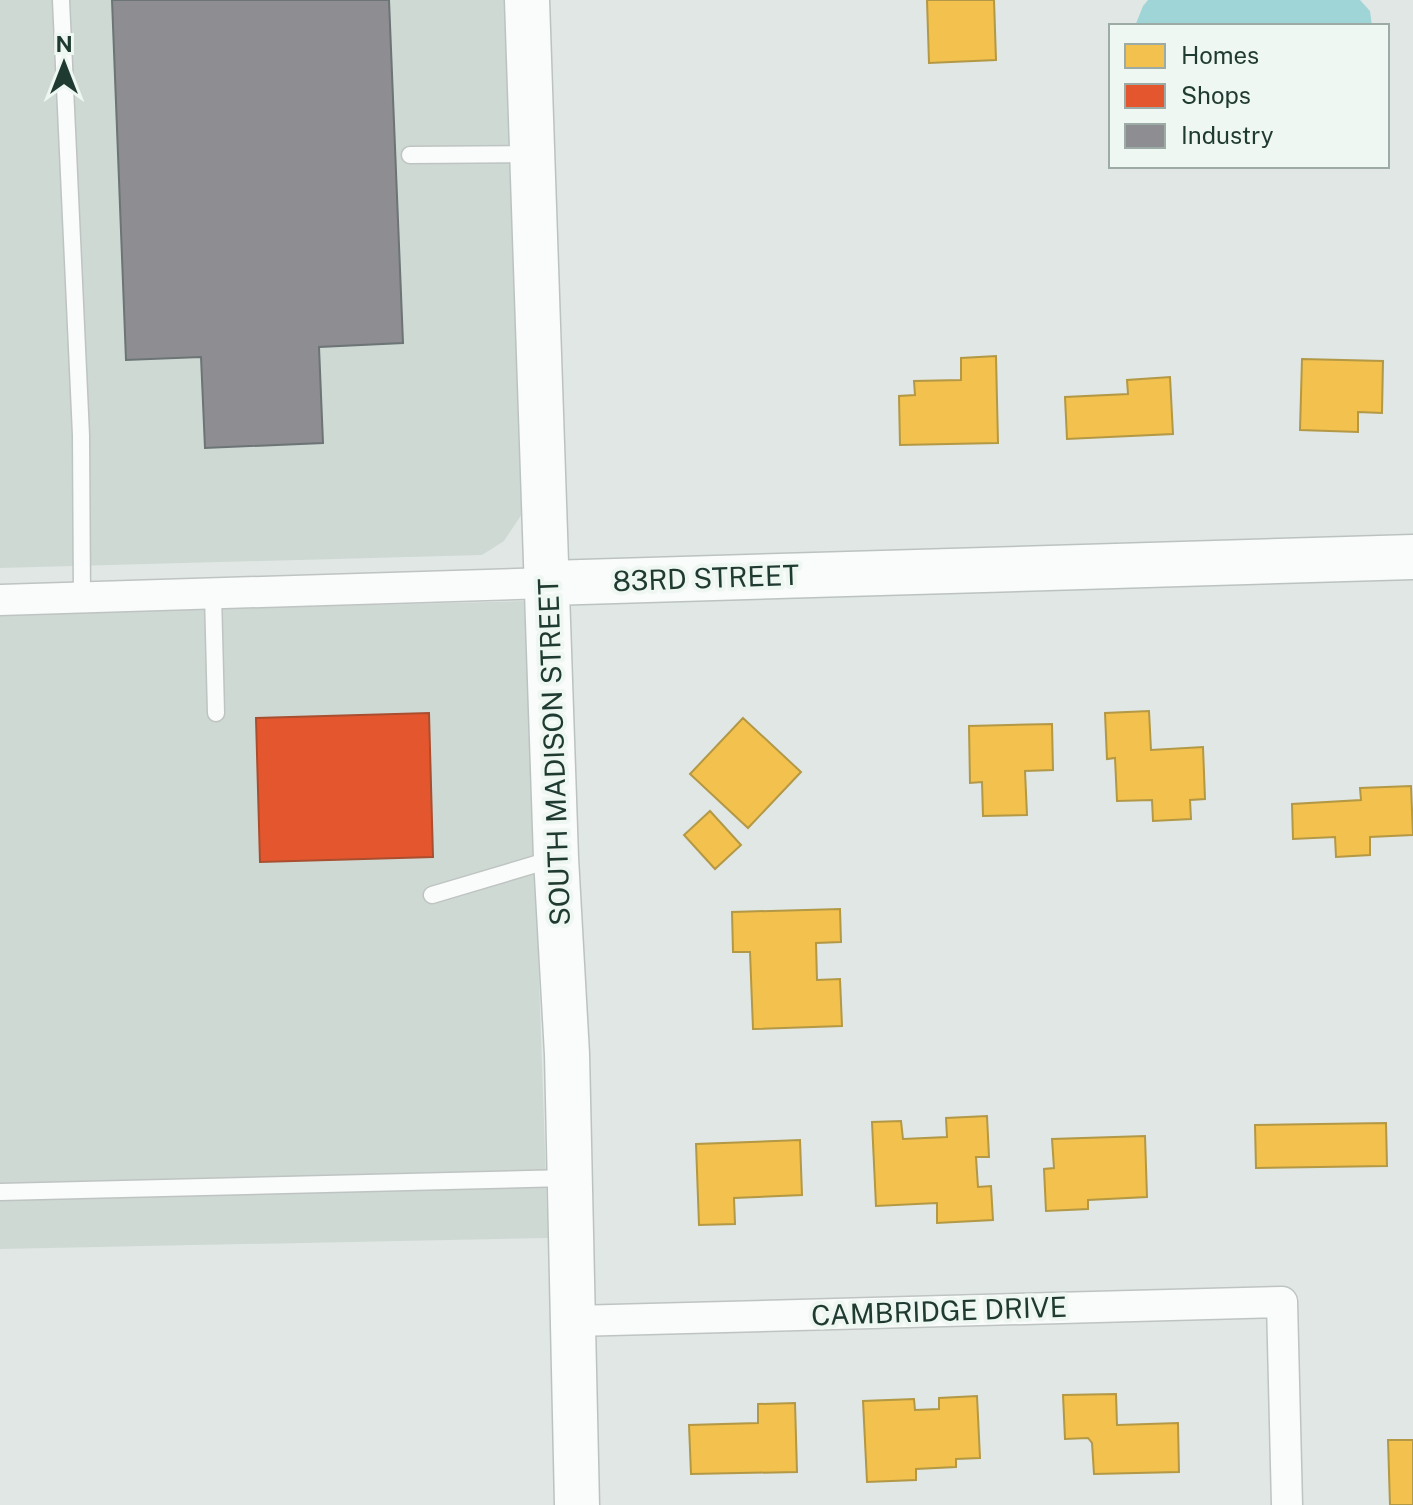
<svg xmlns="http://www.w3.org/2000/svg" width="1413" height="1505" font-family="'Public Sans',sans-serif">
  <rect width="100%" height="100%" fill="#e1e7e4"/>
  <path fill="#cfd9d4" d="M0,0H511L522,514L504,541L482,555L0,568Z
    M526,601L548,1238L0,1249V614Z"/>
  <path fill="#a0d5d7" d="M1148,0H1360L1370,11L1372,26H1135L1143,6Z"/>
  <path fill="#f2c14e" stroke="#b39845" stroke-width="2" d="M927,0H994L996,60L929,63Z
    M996,356L998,443L900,445L899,396L915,395L914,381L961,380V358Z
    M1302,359L1383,361L1382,413L1358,412V432L1300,430Z
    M1170,377L1173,434L1067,439L1065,397L1128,394L1127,380Z
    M1149,711L1151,750L1203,747L1205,799L1190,800L1191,819L1153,821L1152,800L1117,801L1115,758L1107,759L1105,713Z
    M743,718L801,772L748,828L690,774Z
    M1052,724L1053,770L1025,771L1027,815L983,816L982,782L970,783L969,726Z
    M1411,786L1413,835L1370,837V855L1336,857L1335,837L1293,839L1292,804L1361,800L1360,788Z
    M710,811L741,845L715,869L684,835Z
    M840,909L841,942L816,943L817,980L840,979L842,1026L753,1029L750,952H733L732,912Z
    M987,1116L989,1157H976L978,1187L991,1186L993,1220L937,1223V1203L876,1206L872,1122L901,1121L903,1139L947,1137L946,1118Z
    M1386,1123L1387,1166L1256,1168L1255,1125Z
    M1145,1136L1147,1197L1088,1200V1209L1046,1211L1044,1169L1054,1168L1052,1139Z
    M800,1140L802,1195L734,1198L735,1224L699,1225L696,1144Z
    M1116,1394L1117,1425L1178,1423L1179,1472L1094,1474L1092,1443L1088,1438L1065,1439L1063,1395Z
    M977,1396L980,1458L956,1459V1467L916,1469V1480L867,1482L863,1401L914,1399L915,1410L939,1409V1398Z
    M795,1403L797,1472L691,1474L689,1425L758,1423V1404Z
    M1388,1440H1413V1505H1390Z"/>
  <path fill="#e4572e" stroke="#a94e2f" stroke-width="2" d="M429,713L433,857L260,862L256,718Z"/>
  <path fill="#8d8d92" stroke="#6c7475" stroke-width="2" d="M112,0H389L403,343L319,347L323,443L205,448L201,357L126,360Z"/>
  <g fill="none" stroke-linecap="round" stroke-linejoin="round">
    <g stroke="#bec4c1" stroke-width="19">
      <path id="lane" d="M61,0L81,435L82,598
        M410,155L531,154
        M213,594L216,713
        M432,895L553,859
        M0,1192L568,1178"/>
    </g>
    <g stroke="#bec4c1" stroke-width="33">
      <path id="street" d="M0,600L549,583
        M573,1321L1282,1302L1287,1505"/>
    </g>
    <g stroke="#bbc3c0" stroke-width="47">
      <path id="secondary" d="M527,0L556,858L567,1054L577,1505
        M549,583L1413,557"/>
    </g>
    <use href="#lane" stroke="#fafbfb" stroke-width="16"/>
    <use href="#street" stroke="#fafbfb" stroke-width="30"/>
    <use href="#secondary" stroke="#fafbfb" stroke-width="44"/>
  </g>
  <g text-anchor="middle" stroke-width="8" stroke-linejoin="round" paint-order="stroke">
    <g font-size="28" fill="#1f3a31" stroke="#eff7f2">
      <text transform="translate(706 578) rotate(-2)" y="10">83RD STREET</text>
      <text transform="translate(554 752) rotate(-92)" y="10">SOUTH MADISON STREET</text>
      <text transform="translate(939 1311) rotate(-2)" y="10">CAMBRIDGE DRIVE</text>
    </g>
  </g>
  <rect x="1109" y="24" width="280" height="144" fill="#eff7f2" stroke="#9caba5" stroke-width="2"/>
  <rect x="1125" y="44" width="40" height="24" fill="#f2c14e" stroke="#9caba5" stroke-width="2"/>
  <text x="1181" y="64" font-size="24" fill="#1f3a31">Homes</text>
  <rect x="1125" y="84" width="40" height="24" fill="#e4572e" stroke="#9caba5" stroke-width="2"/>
  <text x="1181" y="104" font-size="24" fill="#1f3a31">Shops</text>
  <rect x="1125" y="124" width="40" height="24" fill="#8d8d92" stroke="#9caba5" stroke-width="2"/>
  <text x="1181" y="144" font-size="24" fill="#1f3a31">Industry</text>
  <g transform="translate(64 64)" stroke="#eff7f2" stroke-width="6" paint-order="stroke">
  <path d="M0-6L14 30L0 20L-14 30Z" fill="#1f3a31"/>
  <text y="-12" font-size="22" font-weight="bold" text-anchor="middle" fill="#1f3a31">N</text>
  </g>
</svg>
